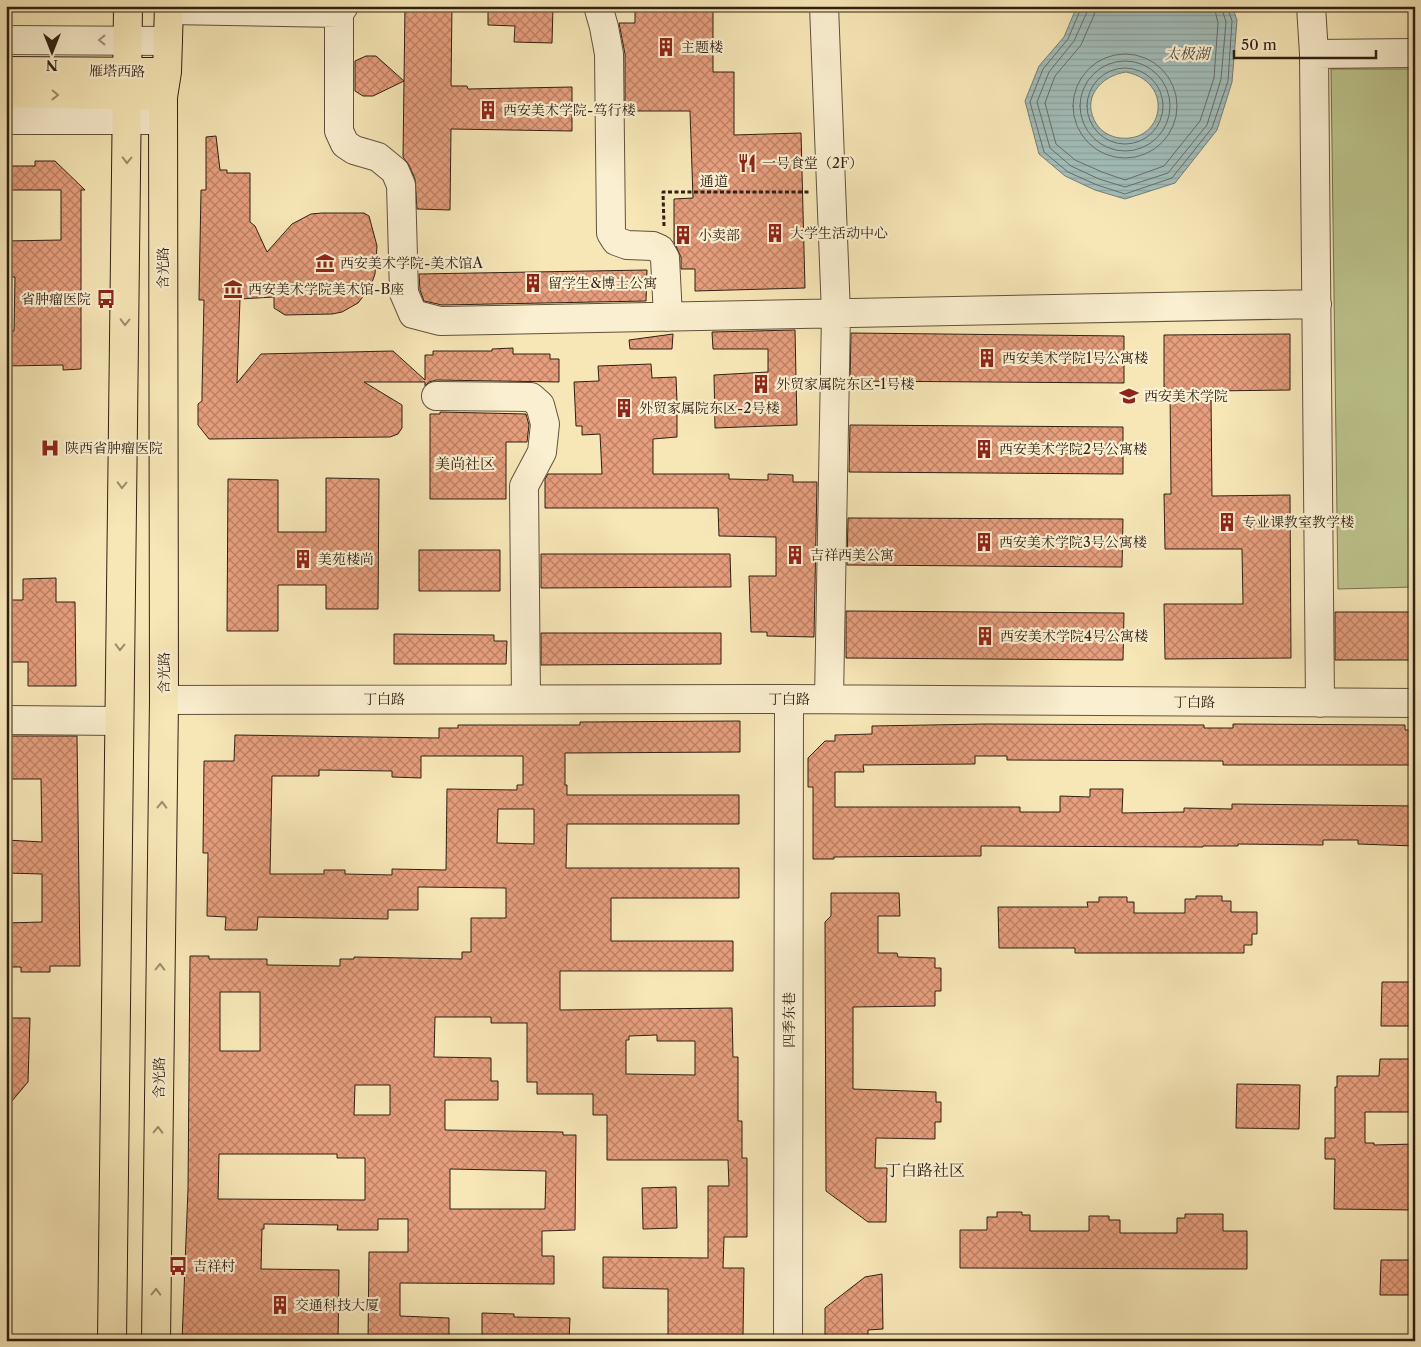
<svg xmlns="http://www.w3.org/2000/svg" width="1421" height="1347" font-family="'Libre Caslon Text','Noto Serif SC',serif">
  <defs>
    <pattern id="water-rules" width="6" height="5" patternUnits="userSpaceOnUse" patternTransform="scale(1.25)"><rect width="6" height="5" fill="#a2bdb9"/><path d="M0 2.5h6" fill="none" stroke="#8ca29e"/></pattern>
    <pattern id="building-cross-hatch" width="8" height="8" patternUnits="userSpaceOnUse" patternTransform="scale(1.25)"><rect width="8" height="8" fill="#e69e7d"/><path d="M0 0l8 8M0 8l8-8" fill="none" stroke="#bb8065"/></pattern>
  </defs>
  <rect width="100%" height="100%" fill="#f7e7b7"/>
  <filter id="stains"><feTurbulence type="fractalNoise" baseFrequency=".004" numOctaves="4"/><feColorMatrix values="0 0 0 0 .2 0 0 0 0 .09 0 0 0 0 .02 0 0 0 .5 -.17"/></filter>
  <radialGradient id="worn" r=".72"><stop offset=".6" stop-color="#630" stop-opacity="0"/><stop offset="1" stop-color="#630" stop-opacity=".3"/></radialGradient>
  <path fill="#bdc58e" stroke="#767250" d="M1331,69H1415V587L1338,589Z"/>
  <path fill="url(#water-rules)" stroke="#747e77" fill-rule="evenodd" d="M1077,6H1232L1237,20L1232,82L1217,130L1175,183L1125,199L1095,190L1065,176L1039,154L1025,101L1039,66L1064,37ZM1126,72C1175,82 1164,143 1120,138C1111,137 1102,132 1097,125C1080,99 1100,76 1126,72Z"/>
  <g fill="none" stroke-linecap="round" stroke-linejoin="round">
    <path stroke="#686e66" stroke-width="1" d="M1082,6L1068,39L1043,69L1030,102L1044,152L1068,172L1097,185L1125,194L1172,178L1212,128L1228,81L1232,21L1227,6
      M1088,6L1087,12L1074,41L1049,72L1037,102L1050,148L1071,166L1099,179L1125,187L1168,173L1207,125L1221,79L1226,22L1221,6
      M1096,6L1094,15L1081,45L1055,76L1045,103L1056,144L1075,160L1102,172L1125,180L1164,166L1200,121L1214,78L1218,23L1214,6
      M1073 106a52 52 0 1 1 104 0a52 52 0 1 1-104 0Z
      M1080 106a45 45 0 1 1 90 0a45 45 0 1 1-90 0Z
      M1087 106a38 38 0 1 1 76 0a38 38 0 1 1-76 0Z"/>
  </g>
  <path fill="url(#building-cross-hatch)" stroke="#2f2013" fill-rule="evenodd" d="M405,6H452L451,86H467L468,89L572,87V131L451,129L450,210L417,209L415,179L409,165L403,157Z
    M488,6H553L552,43L514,42L515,26L488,25Z
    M635,6H713V72H734V135L801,133L805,288L695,291V269H681V257L674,242V199L693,198L690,111H625V54L619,23H635Z
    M366,56H376L404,81L373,96H363L355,91V61Z
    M216,136L220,170H227V173H250V222L255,226L267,252L292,224L311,214L322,213H364L369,216L377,246L375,274L370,288L358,303L342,312L332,314L285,315L274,308V297L240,299L237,383L261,354L393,351L425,380V355H433V351H492V349L513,348V354H550V359H559V382L436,380L429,382L425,386V382H364L402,405V428L398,434L390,437L209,439L198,425V404L202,401V392L204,300H199L201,190H206V137Z
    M35,161H55L85,190H81V369L63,370V365L6,366V331H14L15,277H6V241L61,240V190H6V166H35Z
    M647,270L646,301L442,305L424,301L420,290L419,274Z
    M795,330L797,425L715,428L714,375L768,372V349H713L712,332Z
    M851,333L1124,336V383L850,381Z
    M673,334L672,349H630L629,340Z
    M1290,334V390L1211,391V397L1212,496L1290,495L1291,658L1165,659L1164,604H1243L1242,549H1165L1164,494H1171L1170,391H1164V335Z
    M651,364L652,378L676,377L677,401V437L653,439V474H729V479L768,480V474L793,475V482H817L814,637L767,636V632H751L749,576H776V537L719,536L718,508H545V479L548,474H602L600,434L582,435V426H576L574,382L599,381L598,366Z
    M440,412L526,414L529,425L527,442H506V499H430V414H440Z
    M850,425L1123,427V474L849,472Z
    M326,478L379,479L378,609H326V585H278V631H227L228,479L278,480V532H326Z
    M848,518L1123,519L1122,567L847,565Z
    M419,550H500V591H419Z
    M541,554H730L731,587L541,588Z
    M56,578V602H75L76,686H28V662H6V600H23V579Z
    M846,611L1124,613L1123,660L846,658Z
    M1335,612H1415V660H1335Z
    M541,633H721V664L541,665Z
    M394,634L494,635V641H507L506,664H394Z
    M740,721V752L565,753V785H567V795H739V824H567L566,868H739V898H611V941H733V971H560V1010L732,1008L733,1057H738V1121H742V1158H747V1237H724L723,1268H744L743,1337H697V1341H668V1289L603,1288V1257L708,1258V1186H729L728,1160H607V1115H593V1094H537V1082H527V1023H491V1017H435L434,1057L491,1058V1081H498V1100H445V1130L563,1132V1135H576L575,1230L542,1231V1256H554V1284L400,1283V1316L449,1318V1341H368L369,1252H408V1219H378V1230H337L338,1225L264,1224V1229H262L261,1269L339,1270L338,1341H182L188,1189L190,956H209V959H267V965L340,966V959H354V957L462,959V952H471V918H506V888L418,887V910H388V919L258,917L257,930H225L226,917L207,916L208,853H203L204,761H234L235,735L439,738V728H458V725H580V722ZM421,756H523V785H517V790L447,789L446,870L392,869V875L345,874V870H324V874H270L272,776H319V770L392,771V777L421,778ZM498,809H534V844L497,843ZM220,992H260V1051H220ZM657,1035V1041H695V1075L626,1074V1040H629V1036ZM355,1085H390V1115H354ZM219,1154H337V1158H365V1200L218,1199ZM450,1169L546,1171L545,1209H450Z
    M985,724L1204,725V728H1233V724L1405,725V730H1415V765H1223V761L1007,760V756H975V764L863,765L864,772H835V807H1020V812H1060V796L1090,797V789H1123L1122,813L1184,812V808L1232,809V804L1415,806V846L1358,844V840H1323V845L1238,844V846H1203V847L981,846V856L834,857V859H813V787H808V758L825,741H835V735L872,734V726Z
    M6,736H77L80,966H50V972H21V967H6V923L42,922V874L6,873V840L42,842L41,779H6Z
    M831,893H899L900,916H878V953H897L898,957L935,958V968H941V991H935V1006L853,1007V1089L936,1092V1102H941V1122H935V1139L876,1138L875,1168H887L886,1222H868L826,1191L825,922L831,916Z
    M1196,896H1222V901H1231V912H1257V934H1252V945H1244V953H1075V948H999L998,907H1088L1087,902H1099V897H1127V902H1134V913H1185V899H1196Z
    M1382,982H1415V1026H1381Z
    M6,1018H30L28,1082L6,1108Z
    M1380,1059H1415V1112H1365V1143H1374V1145L1415,1144V1210L1334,1209L1335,1159H1325V1138H1335V1087H1337V1076H1379Z
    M1237,1084L1300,1085L1299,1129L1236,1128Z
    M676,1187L677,1228L643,1229L642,1188Z
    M997,1212H1022V1215H1030V1231H1089V1216H1109V1220H1120V1233H1177V1218H1185V1214H1223V1231H1247V1269L960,1268V1230H987V1217H997Z
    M1381,1260H1415V1295H1380Z
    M882,1274L883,1329L868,1330V1341H825V1308L865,1277Z
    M482,1313L514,1314V1317L570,1318L569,1341H482Z"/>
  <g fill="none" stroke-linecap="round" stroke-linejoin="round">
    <g stroke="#61523c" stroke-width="30">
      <path id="minor" d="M344,6L339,13V131L345,144L354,150L378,157L395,171L401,185L404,293L413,314L440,321L1317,304
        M598,6L604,27L609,54L611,233L616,241L627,245L653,246L660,249L665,258L668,317
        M824,6L836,314L829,699
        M1311,6L1314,54L1320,703
        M169,10L339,13
        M6,40L168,41
        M1314,54L1415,53
        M6,120H163
        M436,396L531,397L540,405L545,424L542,452L524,486L526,699
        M164,700L789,699L1415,703
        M6,720L119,721
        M788,1341L789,699"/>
    </g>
    <g stroke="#2f2013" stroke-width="30">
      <path id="major" d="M6,71L167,72
        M6,93L145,96
        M112,1341L128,6
        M156,1341L164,700L163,97L167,72L169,6"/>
    </g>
    <path stroke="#2f2013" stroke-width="3" stroke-dasharray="4 2.5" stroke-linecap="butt" d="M664,226L663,192H810"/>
    <use href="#minor" stroke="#faefd0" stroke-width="28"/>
    <use href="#major" stroke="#f7e7b7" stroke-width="28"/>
  </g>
  <defs><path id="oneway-chevron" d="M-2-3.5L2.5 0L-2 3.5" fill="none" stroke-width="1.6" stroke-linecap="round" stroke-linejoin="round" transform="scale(1.25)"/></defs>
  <use stroke="#9f927b" href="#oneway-chevron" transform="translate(102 40) rotate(180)"/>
  <g stroke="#9d8d6d">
    <use href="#oneway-chevron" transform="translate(55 95) rotate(1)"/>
    <use href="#oneway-chevron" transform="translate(127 160) rotate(91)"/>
    <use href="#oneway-chevron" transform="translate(125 322) rotate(91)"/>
    <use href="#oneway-chevron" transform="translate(122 485) rotate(91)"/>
    <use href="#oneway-chevron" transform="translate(120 647) rotate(91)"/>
    <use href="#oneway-chevron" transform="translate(162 805) rotate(-89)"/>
    <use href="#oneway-chevron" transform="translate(160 967) rotate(-89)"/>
    <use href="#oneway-chevron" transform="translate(158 1130) rotate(-89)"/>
    <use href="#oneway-chevron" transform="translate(156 1292) rotate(-89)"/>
  </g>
  <defs>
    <g id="building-bare" transform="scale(1.5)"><path d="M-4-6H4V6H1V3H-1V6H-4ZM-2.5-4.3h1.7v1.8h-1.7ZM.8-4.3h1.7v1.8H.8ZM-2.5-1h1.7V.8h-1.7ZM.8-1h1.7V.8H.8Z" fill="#8f2418" stroke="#faefd0" stroke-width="2.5" paint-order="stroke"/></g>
    <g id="restaurant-bare" transform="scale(1.5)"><path d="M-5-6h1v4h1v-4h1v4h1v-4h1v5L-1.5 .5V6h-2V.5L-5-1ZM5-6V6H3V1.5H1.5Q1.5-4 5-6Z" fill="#8f2418" stroke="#faefd0" stroke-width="2.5" paint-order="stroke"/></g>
    <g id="museum-bare" transform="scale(1.5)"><path d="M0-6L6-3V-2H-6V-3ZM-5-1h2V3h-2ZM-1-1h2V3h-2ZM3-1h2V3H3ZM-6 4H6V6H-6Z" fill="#8f2418" stroke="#faefd0" stroke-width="2.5" paint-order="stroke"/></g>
    <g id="bus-bare" transform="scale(1.5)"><path d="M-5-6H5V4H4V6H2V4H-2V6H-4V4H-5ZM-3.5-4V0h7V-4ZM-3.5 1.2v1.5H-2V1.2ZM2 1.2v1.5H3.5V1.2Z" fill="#8f2418" stroke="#faefd0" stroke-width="2.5" paint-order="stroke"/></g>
    <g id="university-bare" transform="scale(1.5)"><path d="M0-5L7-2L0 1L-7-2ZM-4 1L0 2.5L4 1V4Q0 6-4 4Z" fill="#8f2418" stroke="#faefd0" stroke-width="2.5" paint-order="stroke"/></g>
    <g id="hospital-bare" transform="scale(1.5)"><path d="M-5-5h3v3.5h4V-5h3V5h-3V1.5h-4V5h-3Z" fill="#8f2418" stroke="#faefd0" stroke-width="2.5" paint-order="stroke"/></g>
  </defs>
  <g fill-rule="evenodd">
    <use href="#building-bare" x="666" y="47"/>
    <use href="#building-bare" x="488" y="110"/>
    <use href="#restaurant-bare" x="747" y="163"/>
    <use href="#building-bare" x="775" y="233"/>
    <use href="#building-bare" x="683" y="235"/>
    <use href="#museum-bare" x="325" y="263"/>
    <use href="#building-bare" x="533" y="283"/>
    <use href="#museum-bare" x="233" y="289"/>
    <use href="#bus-bare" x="106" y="299"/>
    <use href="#building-bare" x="987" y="358"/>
    <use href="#building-bare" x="761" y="384"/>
    <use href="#university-bare" x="1129" y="396"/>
    <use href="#building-bare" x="624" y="408"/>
    <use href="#hospital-bare" x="50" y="448"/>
    <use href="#building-bare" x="984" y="449"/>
    <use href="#building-bare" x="1227" y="522"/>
    <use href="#building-bare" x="984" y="542"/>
    <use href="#building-bare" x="795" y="555"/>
    <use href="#building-bare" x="303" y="559"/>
    <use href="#building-bare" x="985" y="636"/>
    <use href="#bus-bare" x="178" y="1266"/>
    <use href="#building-bare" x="280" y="1305"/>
  </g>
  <g text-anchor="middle" stroke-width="4.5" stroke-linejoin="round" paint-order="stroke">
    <g font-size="14" fill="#2f2013" stroke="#faefd0" text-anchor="start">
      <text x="681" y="52">主题楼</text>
      <text x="503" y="115">西安美术学院-笃行楼</text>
      <text x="762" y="168">一号食堂（2F）</text>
      <text x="790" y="238">大学生活动中心</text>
      <text x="698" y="240">小卖部</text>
      <text x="340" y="268">西安美术学院-美术馆A</text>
      <text x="548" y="288">留学生&amp;博士公寓</text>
      <text x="248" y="294">西安美术学院美术馆-B座</text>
      <text x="91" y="304" text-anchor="end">省肿瘤医院</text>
      <text x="1002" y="363">西安美术学院1号公寓楼</text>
      <text x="776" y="389">外贸家属院东区-1号楼</text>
      <text x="1144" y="401">西安美术学院</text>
      <text x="639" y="413">外贸家属院东区-2号楼</text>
      <text x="65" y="453">陕西省肿瘤医院</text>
      <text x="999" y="454">西安美术学院2号公寓楼</text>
      <text x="1242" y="527">专业课教室教学楼</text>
      <text x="999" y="547">西安美术学院3号公寓楼</text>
      <text x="810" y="560">吉祥西美公寓</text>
      <text x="318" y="564">美苑楼尚</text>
      <text x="1000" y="641">西安美术学院4号公寓楼</text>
      <text x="193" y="1271">吉祥村</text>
      <text x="295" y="1310">交通科技大厦</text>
    </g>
    <g font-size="14" fill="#2f2013" stroke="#faefd0">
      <text transform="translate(117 71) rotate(1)" y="5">雁塔西路</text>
      <text x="714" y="186">通道</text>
      <text transform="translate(163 268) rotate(-90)" y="5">含光路</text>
      <text transform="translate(164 673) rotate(-90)" y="5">含光路</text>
      <text x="384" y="704">丁白路</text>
      <text x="789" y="704">丁白路</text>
      <text x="1194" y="707">丁白路</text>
      <text transform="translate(789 1020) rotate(-90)" y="5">四季东巷</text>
      <text transform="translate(159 1078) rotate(-89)" y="5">含光路</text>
    </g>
    <g font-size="15" font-style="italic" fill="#524f45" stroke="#faefd0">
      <text x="1187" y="59">太极湖</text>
    </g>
    <g font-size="15" fill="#2f2013" stroke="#faefd0">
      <text x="465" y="469">美尚社区</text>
    </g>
    <g font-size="16" fill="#2f2013" stroke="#faefd0">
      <text x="925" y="1176">丁白路社区</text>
    </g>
  </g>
  <rect width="1421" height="1347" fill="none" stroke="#f7e7b7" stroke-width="25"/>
  <rect x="8" y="8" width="1406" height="1332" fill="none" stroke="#2f2013" stroke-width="2.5"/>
  <rect x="12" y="12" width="1396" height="1322" fill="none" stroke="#2f2013"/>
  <g transform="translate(52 52) rotate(180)" stroke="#faefd0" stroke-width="4" paint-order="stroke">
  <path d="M0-4L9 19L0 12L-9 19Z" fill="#2f2013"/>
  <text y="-8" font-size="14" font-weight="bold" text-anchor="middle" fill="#2f2013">N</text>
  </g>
  <path d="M1234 50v8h142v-8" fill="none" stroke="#2f2013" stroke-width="2.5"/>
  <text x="1241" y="50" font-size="15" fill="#2f2013" stroke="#faefd0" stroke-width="4" paint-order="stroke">50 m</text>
  <rect width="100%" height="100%" filter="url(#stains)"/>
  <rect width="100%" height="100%" fill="url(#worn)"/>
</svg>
